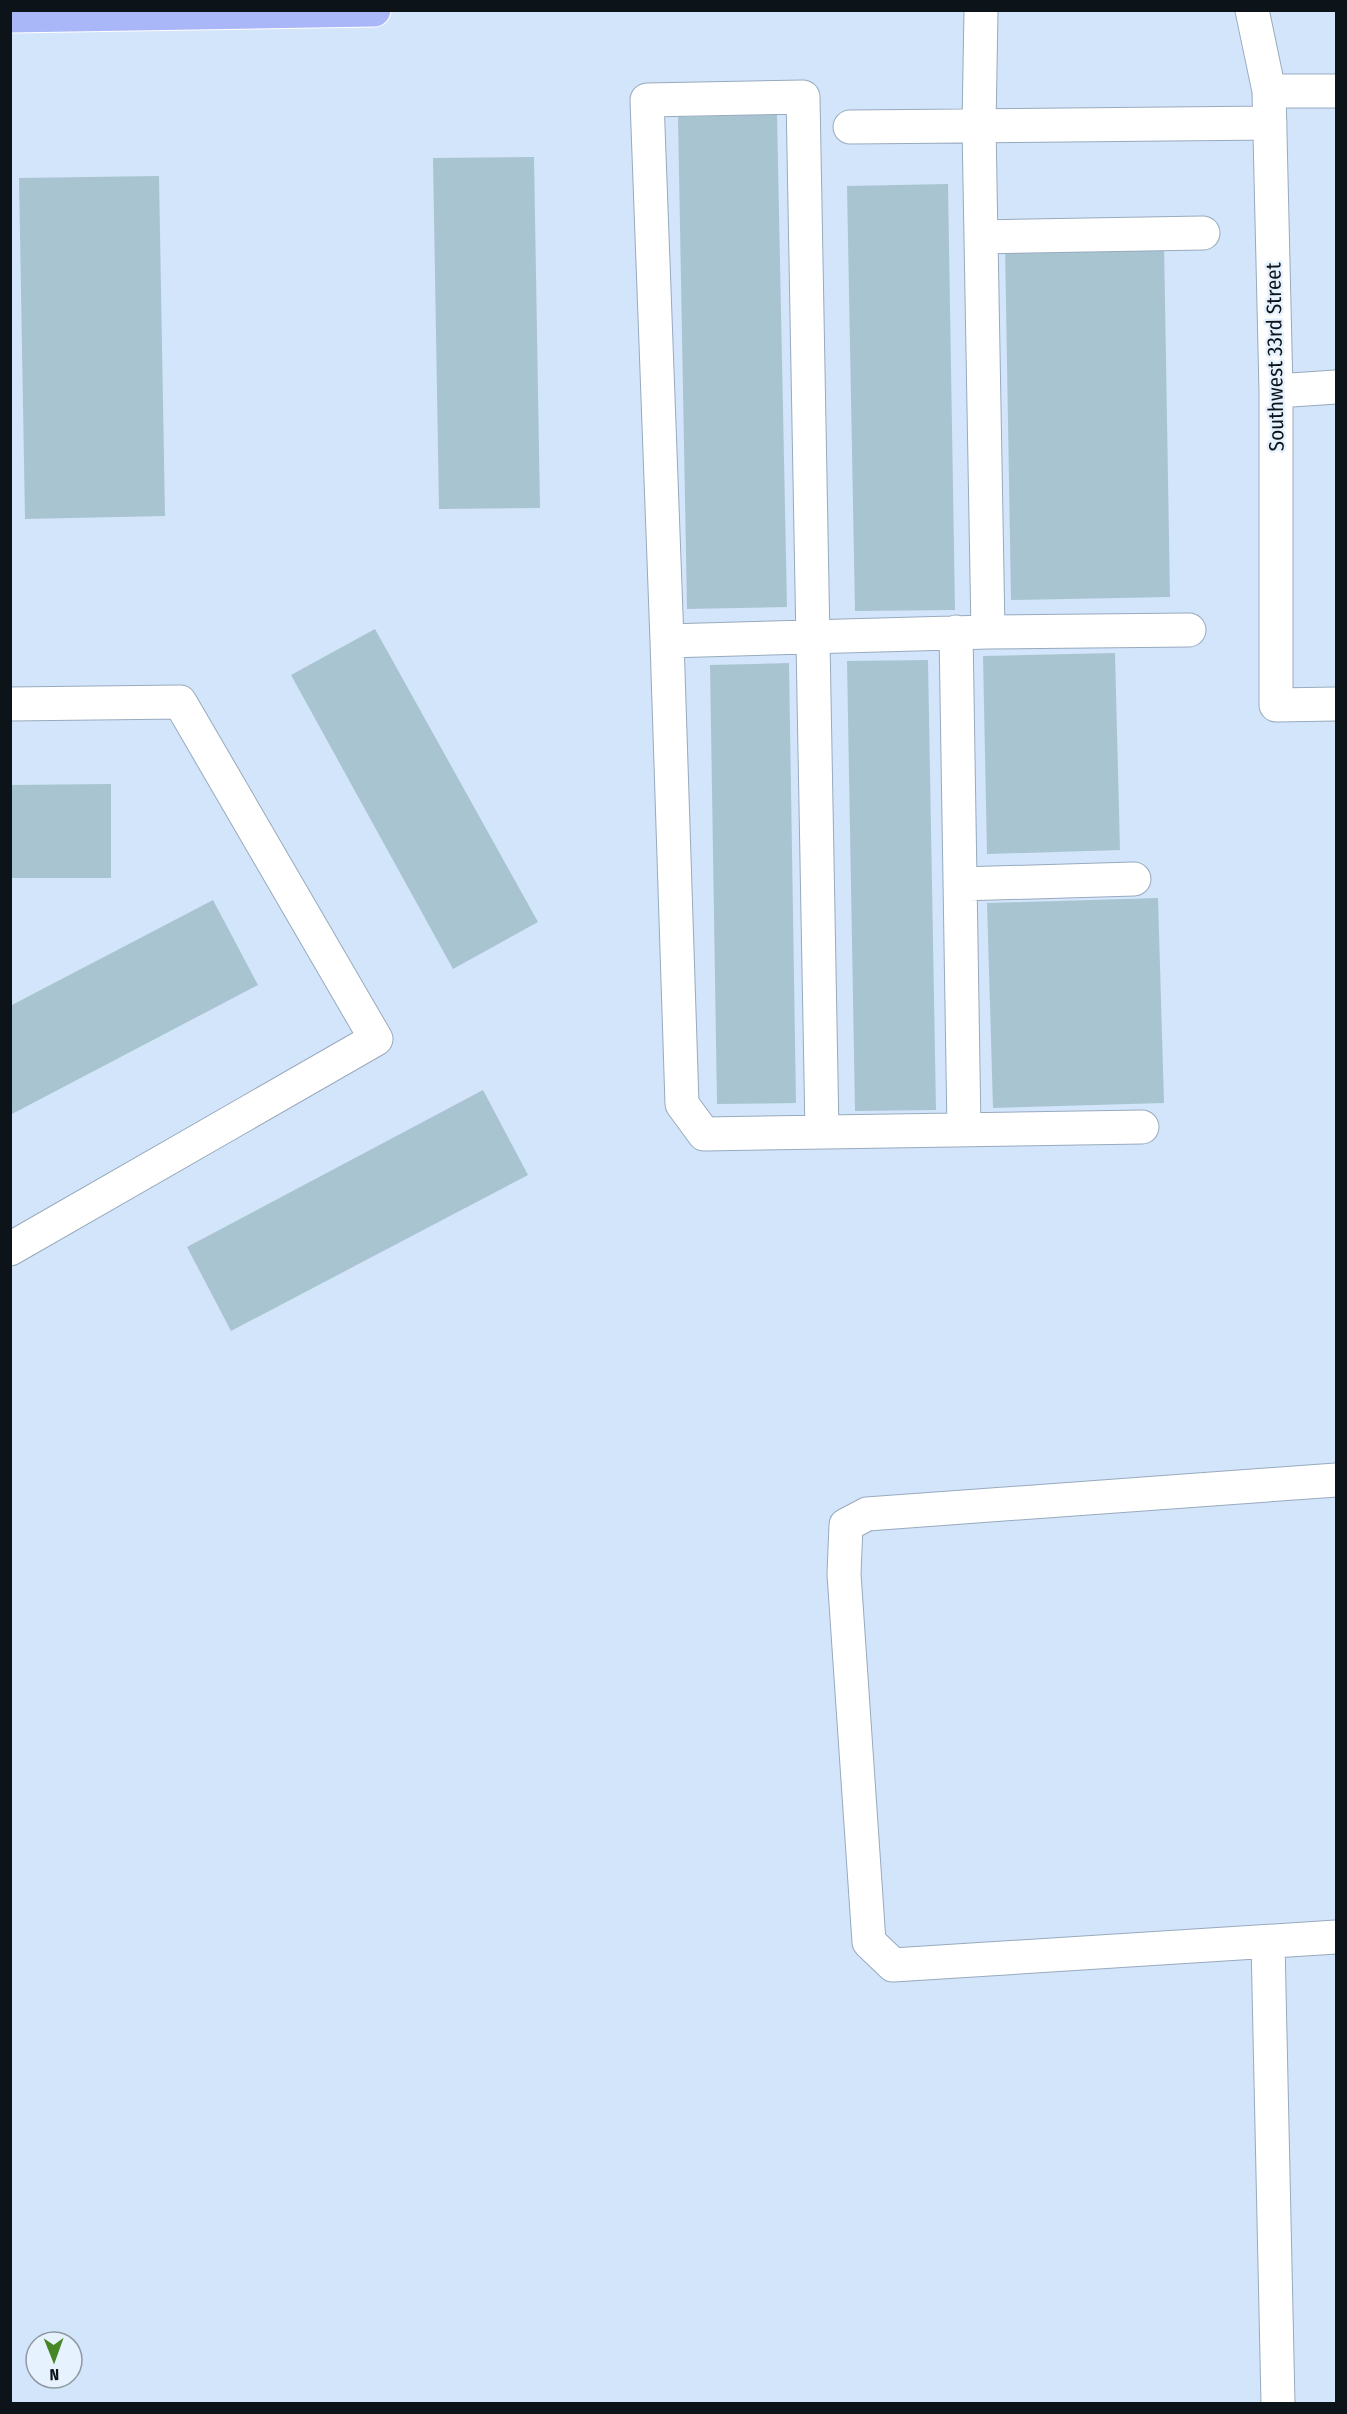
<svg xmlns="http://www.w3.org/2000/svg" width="1347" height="2414" font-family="'Fira Sans Condensed',sans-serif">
  <rect width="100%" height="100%" fill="#d3e5fa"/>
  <path fill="#a9c4d1" d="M777,114L787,607L687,609L678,117Z
    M534,157L540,508L439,509L433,158Z
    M159,176L165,516L25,519L19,178Z
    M948,184L955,610L855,611L847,186Z
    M1164,242L1170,597L1011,600L1005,245Z
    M375,629L538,922L453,969L291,675Z
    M1115,653L1120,850L987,854L983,656Z
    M928,660L936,1110L855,1111L847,661Z
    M789,663L796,1103L717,1104L710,665Z
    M111,784V878H10V785Z
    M1158,898L1164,1103L993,1108L987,903Z
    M213,900L258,985L10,1115V1006Z
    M483,1090L528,1175L231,1331L187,1247Z"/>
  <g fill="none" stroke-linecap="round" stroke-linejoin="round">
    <g stroke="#98aabd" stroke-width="35">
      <path id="minor" d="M1252,10L1269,91L1276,391V705L1336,704
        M1269,91H1336
        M850,127L1270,123
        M981,237L1203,233
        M1276,391L1336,387
        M956,632L964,1130
        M988,632L1189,630
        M667,641L682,1104L704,1134L1142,1127
        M10,704L180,702L376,1039L10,1249
        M960,884L1134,879
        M822,1132L803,97L647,100L667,641L988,632L979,126L981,10
        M1336,1480L867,1514L846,1525L844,1574L869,1942L893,1965L1336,1937
        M1268,1942L1278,2404"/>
    </g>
    <g stroke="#fff" stroke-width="35">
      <path id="major" d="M10,16L374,10"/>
    </g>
    <use href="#minor" stroke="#fff" stroke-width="33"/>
    <use href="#major" stroke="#a9b6f8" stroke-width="33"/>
  </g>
  <g text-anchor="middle" stroke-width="5" stroke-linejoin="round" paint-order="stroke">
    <g font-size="21" fill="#0c1319" stroke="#e6f2fe">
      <text transform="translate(1275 357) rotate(-91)" y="7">Southwest 33rd Street</text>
    </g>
  </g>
  <rect width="1347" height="2414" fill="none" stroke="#0c1319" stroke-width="24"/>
  <g transform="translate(54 2360) rotate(179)"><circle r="28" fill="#e6f2fe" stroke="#8f99a2" stroke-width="1.5"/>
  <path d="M0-4.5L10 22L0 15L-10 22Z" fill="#468626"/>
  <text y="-9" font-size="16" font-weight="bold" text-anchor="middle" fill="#0c1319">N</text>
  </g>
</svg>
